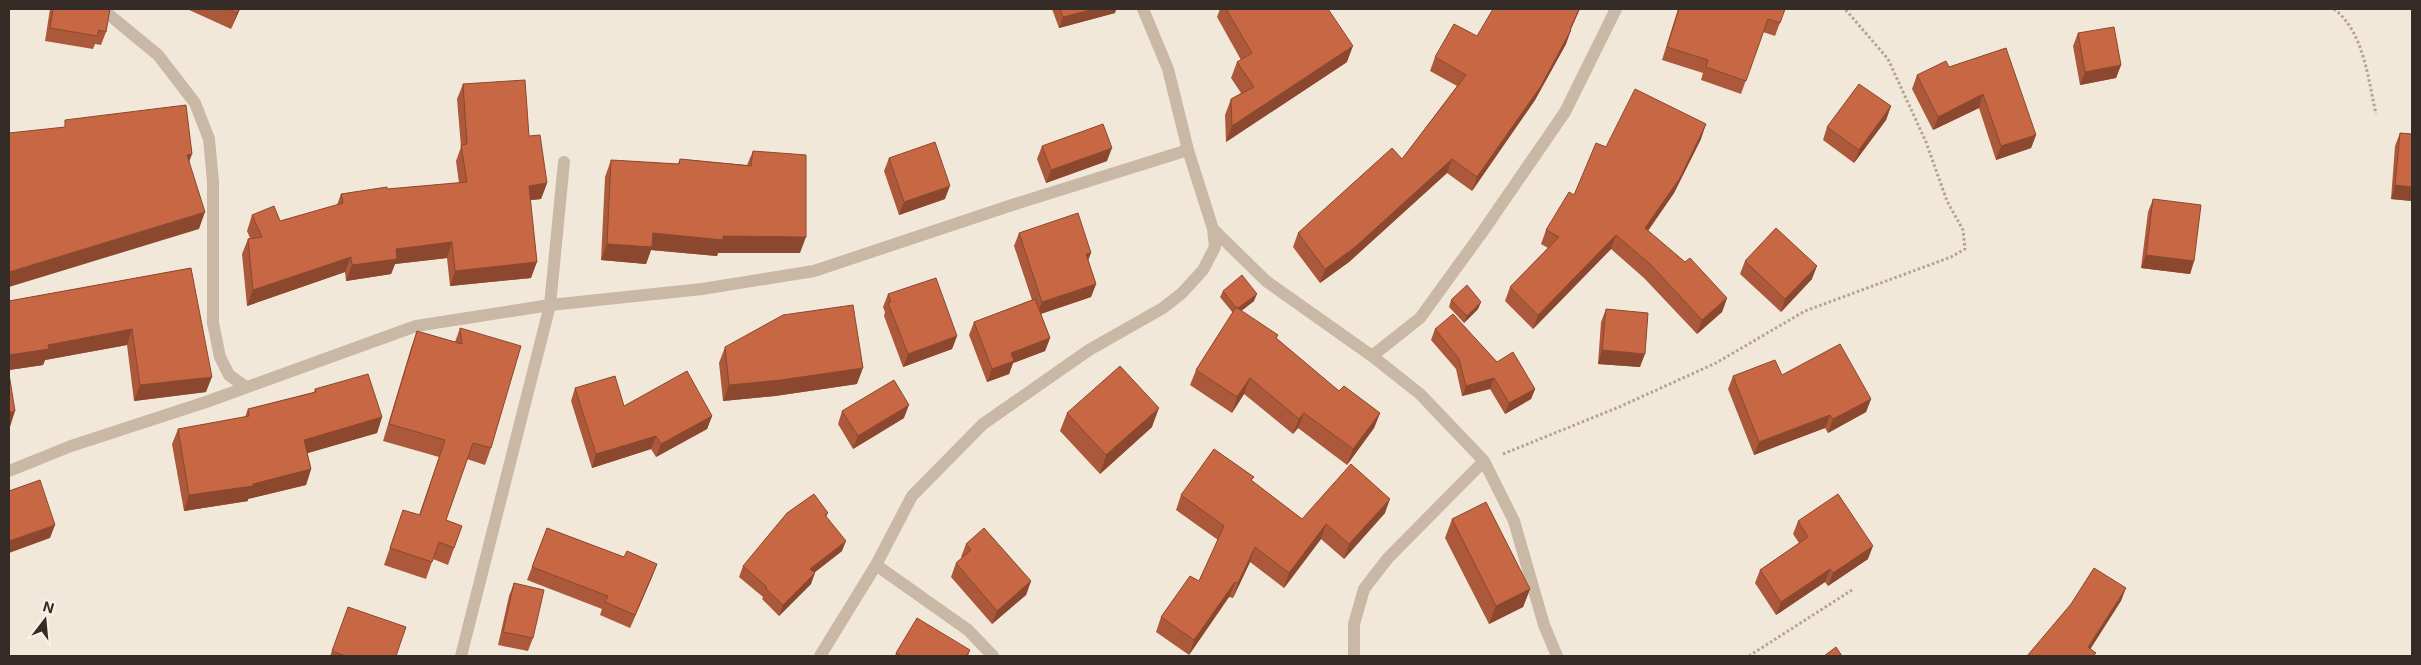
<svg xmlns="http://www.w3.org/2000/svg" width="2421" height="665" font-family="Inter,sans-serif">
  <rect width="100%" height="100%" fill="#f2e8da"/>
  <g fill="none" stroke-linecap="round" stroke-linejoin="round">
    <path stroke="#b6a290" stroke-width="3" stroke-dasharray="2.5 2.5" stroke-linecap="butt" d="M2334,9C2364,32 2368,79 2376,114
      M1503,454L1619,407L1716,363L1805,311L1951,257L1965,249L1963,230L1947,201L1926,142L1888,59L1845,9
      M1749,656L1852,590"/>
    <path stroke="#cab8a6" stroke-width="12" d="M102,9L158,55L195,103L209,139L213,182V323L220,357L229,375L246,387
      M1143,9L1168,69L1188,150L1213,229L1266,281L1372,356L1420,394L1484,461L1514,521L1544,625L1557,656
      M1372,356L1420,318L1481,234L1565,112L1616,9
      M9,471L71,446L206,402L416,326L550,305L702,289L814,271L1012,205L1188,150
      M876,565L968,630L993,656
      M461,656L550,305L564,162
      M820,656L876,565L912,496L983,424L1089,350L1163,308L1182,293L1203,270L1215,247L1213,229
      M1354,656V624L1364,589L1388,558L1484,461"/>
  </g>
  <path fill="#ab593a" d="M50,9H110L106,32L101,45L95,44L93,49L45,41Z
    M187,9H240L231,29Z
    M1052,9H1116L1115,13L1059,28Z
    M1220,9H1328L1347,62L1226,142L1225,115L1231,99L1241,93L1231,78L1237,62L1241,60L1217,17Z
    M1678,9H1785L1775,36L1763,32L1741,94L1701,80L1703,73L1662,60Z
    M1571,29L1566,44L1535,100L1472,191L1447,173L1349,262L1320,283L1293,247L1298,233L1402,159L1457,86L1430,71L1435,57L1477,36Z
    M2078,33L2121,65L2116,78L2080,85L2073,46Z
    M1949,67L2036,135L2031,148L1996,160L1979,108L1933,130L1912,89L1917,75Z
    M463,84L529,136L547,183L541,199L530,200L531,278L450,286L447,258L395,264L391,274L346,281L345,272L247,306L242,254L248,239L250,238L247,231L252,215L280,221L337,205L341,194L459,183L456,161L461,147L457,99Z
    M1891,106L1886,120L1854,163L1823,140L1827,127Z
    M2400,133L2412,134V201L2391,199L2395,146Z
    M1701,139L1674,193L1648,231L1727,298L1722,312L1697,334L1644,278L1611,249L1533,329L1505,301L1510,287L1548,248L1541,244L1546,230L1574,195L1606,147Z
    M1042,146L1107,161L1046,183L1037,159Z
    M753,151L800,253H718L717,256L651,250L646,264L601,260L605,177L611,160L678,164L680,159L747,165Z
    M889,158L945,199L899,215L884,171Z
    M2153,199L2194,261L2190,274L2141,268L2148,212Z
    M1019,233L1088,260L1096,284L1091,297L1041,314L1050,338L1045,351L1013,363L1009,374L987,382L969,335L974,322L1032,300L1014,246Z
    M1745,261L1812,279L1781,312L1740,274Z
    M191,268L206,392L134,401L127,345L45,360L43,365L9,370V301Z
    M1223,291L1254,301L1241,311L1278,335L1276,338L1339,391L1380,413L1374,428L1347,465L1298,428L1293,434L1244,394L1232,413L1190,385L1196,370L1233,313L1220,297Z
    M888,294L957,336L952,349L903,367L884,316L885,312L883,307Z
    M1451,300L1481,302L1478,309L1464,323L1449,307Z
    M1606,309L1640,367L1598,364L1601,322Z
    M460,328L491,448L485,465L467,459L446,520L462,526L448,565L433,559L426,579L384,565L403,510L419,515L439,457L383,441L411,348L417,331L455,342Z
    M1435,329L1497,362L1535,389L1531,399L1505,414L1490,389L1462,396L1456,369L1431,340Z
    M725,347L857,384L775,396L723,401L719,363Z
    M1782,375L1871,399L1866,412L1828,433L1825,428L1754,455L1728,389L1733,376Z
    M575,388L624,406L712,416L707,429L656,457L651,449L592,468L571,401Z
    M315,389L382,417L377,433L307,453L311,469L306,485L248,499V501L184,511L172,444L178,429L245,417L248,409L314,392Z
    M842,411L904,418L853,449L838,424Z
    M1067,413L1152,427L1100,474L1060,431Z
    M1252,481L1302,519L1385,513L1344,559L1321,539L1284,588L1250,562L1233,598L1229,597L1189,655L1156,632L1161,617L1199,581L1218,540L1176,510L1181,495Z
    M828,513L826,517L842,551L814,573L811,584L779,616L762,599L763,597L739,577L743,566Z
    M1452,519L1530,589L1523,607L1489,624L1445,538Z
    M1798,521L1868,559L1828,586L1825,582L1776,615L1755,583L1760,570L1799,543L1793,534Z
    M547,528L624,557L657,564L652,577L630,628L600,615L602,609L527,580Z
    M966,544L1031,581L1026,595L992,624L951,577L956,563L962,558L961,557Z
    M514,583L533,638L528,651L498,645L509,596Z
    M970,650L968,656H895L896,653Z
    M332,651L396,656H330Z"/>
  <path fill="#8b482f" d="M239,9H240L231,29L237,13Z
    M1094,9H1116L1115,13L1059,28L1063,17Z
    M1579,9H1580L1568,36L1571,30L1566,44L1535,100L1472,191L1477,177L1570,29Z
    M1353,46L1347,62L1226,142L1232,126Z
    M2121,65L2116,78L2080,85L2085,72Z
    M1983,94L1979,108L1933,130L1938,117Z
    M1891,106L1886,120L1854,163L1859,150Z
    M1706,124L1701,139L1674,193L1640,242L1645,228Z
    M2036,135L2031,148L1996,160L2001,146Z
    M1112,148L1107,161L1046,183L1051,170Z
    M192,154L186,171L187,155Z
    M1452,159L1447,173L1349,262L1320,283L1325,269Z
    M547,183L541,199L523,201L529,186Z
    M2395,185L2412,187V201L2391,199Z
    M950,186L945,199L899,215L904,202Z
    M205,212L199,229L9,287V272Z
    M653,233L806,237L800,253H718L717,256L651,250L646,264L601,260L607,244Z
    M1616,235L1611,249L1533,329L1538,315Z
    M452,242L447,258L395,264L391,274L346,281L352,265L396,249Z
    M1091,253L1086,266V254Z
    M2146,255L2194,261L2190,274L2141,268Z
    M351,257L345,272L247,306L253,290Z
    M537,262L531,278L450,286L455,271Z
    M1817,266L1812,279L1781,312L1785,299Z
    M1096,284L1091,297L1037,315L1042,302Z
    M1257,294L1254,301L1235,316L1237,309Z
    M1727,298L1722,312L1697,334L1702,320Z
    M1481,302L1478,309L1464,323L1467,316Z
    M132,329L127,345L45,360L43,365L9,370V355L48,345Z
    M957,336L952,349L903,367L908,354Z
    M1050,338L1045,351L1013,363L1009,374L987,382L992,369L1011,353Z
    M1602,350L1645,354L1640,367L1598,364Z
    M863,368L857,384L775,396L723,401L729,385Z
    M212,377L206,392L134,401L140,385Z
    M1250,378L1244,394L1232,413L1237,397Z
    M1494,378L1490,389L1462,396L1466,386Z
    M1535,389L1531,399L1505,414L1509,403Z
    M1871,399L1866,412L1828,433L1833,419Z
    M909,405L904,418L853,449L858,436Z
    M1159,408L1152,427L1100,474L1106,455Z
    M15,411L10,427H9V412Z
    M1304,413L1298,428L1293,434L1299,419Z
    M1380,413L1374,428L1347,465L1353,449Z
    M1830,415L1825,428L1754,455L1759,442Z
    M712,416L707,429L656,457L661,444Z
    M382,417L377,433L298,456L304,440Z
    M656,436L651,449L592,468L596,454Z
    M311,469L306,485L248,499V501L184,511L189,495L253,484Z
    M1390,499L1385,513L1344,559L1349,544Z
    M1326,524L1321,539L1284,588L1289,573Z
    M55,525L50,538L9,553V541Z
    M846,541L842,551L806,579L810,569Z
    M1873,546L1868,559L1828,586L1833,573Z
    M1255,547L1250,562L1233,598L1238,583Z
    M657,564L652,577L630,628L635,615Z
    M1830,569L1825,582L1776,615L1781,602Z
    M815,573L811,584L779,616L783,605Z
    M1031,581L1026,595L992,624L997,611Z
    M1235,582L1229,597L1189,655L1194,640Z
    M2126,588L2121,601L2086,656L2088,647Z
    M1530,589L1523,607L1489,624L1496,606Z"/>
  <path fill="#c76743" stroke="#8b482f" d="M53,9H110L106,32L99,30L97,36L50,28Z
    M229,9H239L237,13Z
    M1060,9H1094L1063,17Z
    M1226,9H1328L1353,46L1232,126L1231,99L1254,87L1237,62L1252,53Z
    M1493,9H1579L1570,29L1571,30L1541,86L1477,177L1452,159L1354,248L1325,269L1298,233L1392,148L1402,159L1466,75L1435,57L1454,24L1477,36Z
    M1679,9H1785L1780,23L1768,19L1746,81L1706,67L1708,60L1667,47Z
    M2114,27L2121,65L2085,72L2078,33Z
    M2006,48L2036,135L2001,146L1983,94L1938,117L1917,75L1946,61L1949,67Z
    M525,80L529,136L540,135L547,183L529,186L537,262L455,271L452,242L396,249L397,259L352,265L351,257L253,290L248,239L262,237L252,215L274,206L280,221L343,203L341,194L387,187V189L467,182L461,145L467,144L463,84Z
    M1859,84L1891,106L1859,150L1827,127Z
    M1635,89L1706,124L1680,178L1645,228L1685,262L1690,258L1727,298L1702,320L1650,264L1616,235L1538,315L1510,287L1559,237L1546,230L1569,192L1574,195L1596,143L1606,147Z
    M186,105L192,154L187,155L205,212L9,272V133L65,127V120Z
    M1103,124L1112,148L1051,170L1042,146Z
    M2400,133L2412,134V187L2395,185Z
    M935,142L950,186L904,202L889,158Z
    M753,151L806,155V237L723,236V240L653,233L652,247L607,244L611,160L679,164L680,159L751,166Z
    M2153,199L2201,205L2194,261L2146,255Z
    M1078,213L1091,253L1086,254L1096,284L1042,302L1019,233Z
    M1776,228L1817,266L1785,299L1745,261Z
    M191,268L212,377L140,385L132,329L48,345L49,349L9,355V301Z
    M1242,275L1257,294L1238,308H1236L1223,291Z
    M936,278L957,336L908,354L888,303L891,302L888,294Z
    M1467,285L1481,302L1467,316L1451,300Z
    M1035,299L1050,338L1011,353L1014,361L992,369L974,322Z
    M853,305L863,368L781,380L729,385L725,347L783,315Z
    M1236,307L1278,335L1276,338L1339,391L1344,386L1380,413L1353,449L1304,413L1299,419L1250,378L1237,397L1196,370Z
    M1606,309L1648,313L1645,354L1602,350Z
    M1453,314L1497,362L1513,352L1535,389L1509,403L1494,378L1466,386L1459,359L1435,329Z
    M460,328L521,346L491,448L473,443L446,520L462,526L454,548L439,542L432,562L390,548L403,510L420,515L445,440L389,424L417,331L462,344Z
    M1840,344L1871,399L1833,419L1830,415L1759,442L1733,376L1775,360L1782,375Z
    M1120,366L1159,408L1106,455L1067,413Z
    M687,371L712,416L661,444L656,436L596,454L575,388L615,376L624,406Z
    M9,374L15,411L9,412Z
    M368,374L382,417L304,440L311,469L253,484V486L189,495L178,429L249,416L248,409L316,392L315,389Z
    M894,380L909,405L858,436L842,411Z
    M1214,449L1254,477L1251,480L1302,519L1351,464L1390,499L1349,544L1326,524L1289,573L1255,547L1238,583L1235,582L1194,640L1161,617L1190,576L1199,581L1224,526L1181,495Z
    M40,480L55,525L9,541V491Z
    M814,494L828,513L825,515L846,541L810,569L815,573L783,605L766,589L767,587L743,566L787,513Z
    M1838,494L1873,546L1833,573L1830,569L1781,602L1760,570L1808,537L1798,521Z
    M1486,502L1530,589L1496,606L1452,519Z
    M547,528L624,557L627,551L657,564L635,615L605,602L608,596L532,567Z
    M984,528L1031,581L997,611L956,563L971,550L966,544Z
    M2094,568L2126,588L2088,647L2096,653L2093,656H2027L2071,604Z
    M514,583L544,590L533,638L503,632Z
    M348,607L406,627L396,656H346L332,651Z
    M917,618L970,650L966,656H902L896,653Z
    M1836,647L1842,656H1824Z"/>
  <rect width="2421" height="665" fill="none" stroke="#362c27" stroke-width="20"/>
  <g transform="translate(45 620) rotate(16)" stroke="#faf2e7" stroke-width="4" paint-order="stroke">
  <path d="M0-4L9 19L0 12L-9 19Z" fill="#362c27"/>
  <text y="-8" font-size="14" font-weight="bold" text-anchor="middle" fill="#362c27">N</text>
  </g>
</svg>
